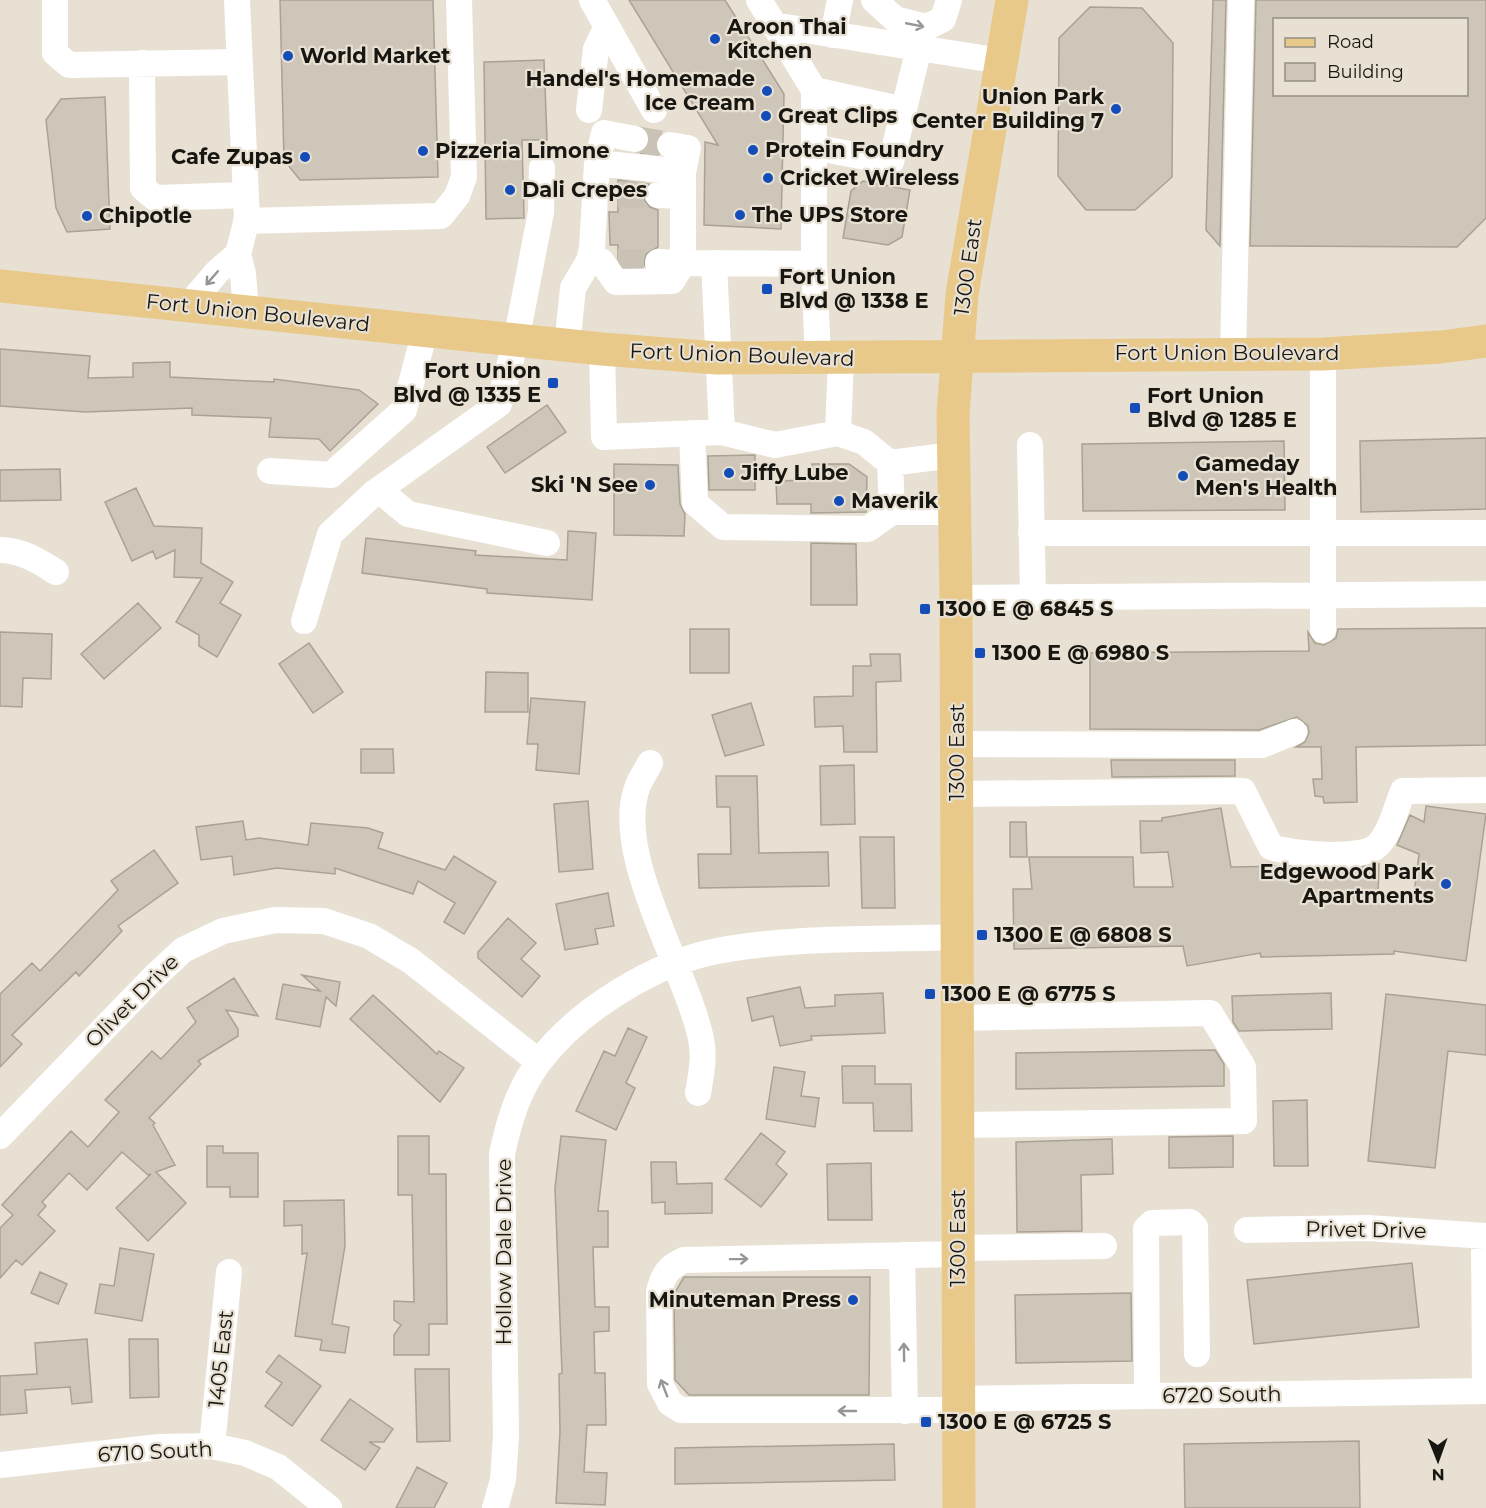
<svg xmlns="http://www.w3.org/2000/svg" width="1486" height="1508" font-family="Montserrat,sans-serif">
  <rect width="100%" height="100%" fill="#e8e0d2"/>
  <path fill="#cec6b8" stroke="#a9a295" stroke-width="1.5" fill-rule="evenodd" d="M280,0H433L438,177L300,180L284,160Z
    M629,0H725L784,94L781,229L704,225L705,142L718,145Z
    M1213,0H1226L1220,246L1206,230Z
    M1256,0H1486V218L1457,247L1250,246ZM1275,20H1467V94H1275Z
    M1090,7L1142,8L1173,43L1172,177L1135,210H1086L1058,176L1059,38Z
    M544,60L547,140H522L524,218L486,219L484,62Z
    M105,97L110,229L67,232L56,208L46,120L61,99Z
    M647,131L661,134L655,143L659,154L641,153L650,142Z
    M618,180L649,184L643,194L645,201L650,207L658,210V247L646,254L644,266L624,267L618,259V245H610L609,212H618Z
    M863,181L910,190L902,237L888,245L843,238L851,191Z
    M0,349L90,356L88,378L133,377V363L170,362V377L274,382V379L359,390L378,404L330,451L319,439L269,437L271,418L192,415V408L85,412L0,406Z
    M547,405L566,432L505,473L487,447Z
    M1486,438V509L1361,512L1360,441Z
    M1284,441L1285,510L1083,511L1082,444Z
    M755,455V490H709L708,456Z
    M614,464L678,465L680,504L685,514L684,536L614,535Z
    M812,464H849L867,477L866,512L811,513V504H777L776,481L812,480Z
    M60,469L61,500L0,501V470Z
    M136,488L154,526L202,528L201,563L233,582L220,603L241,615L217,657L199,646V635L176,622L202,578L174,577L175,550L156,559L153,551L132,561L105,502Z
    M568,531L596,533L592,600L487,593V589L362,573L366,538L476,551L475,555L567,560Z
    M811,543L856,544L857,605H811Z
    M138,603L161,628L104,679L81,654Z
    M1486,628V745L1356,747L1357,802L1324,803L1323,797L1315,796L1313,779H1322L1321,747H1296L1305,742L1309,733L1308,726L1297,717L1259,730L1090,729V653L1309,651L1308,632L1315,643L1324,645L1336,638L1338,629Z
    M690,629H729V673H690Z
    M0,632L52,634L51,679L23,678L22,707L0,706Z
    M309,643L343,692L313,713L279,664Z
    M870,654H900L901,681L876,682L877,752H844L843,726L815,727L814,697L853,696V666H871Z
    M486,672L528,673V712H485Z
    M531,698L585,702L579,774L536,770L538,744H527Z
    M751,703L764,745L725,756L712,715Z
    M361,749H393L394,773H361Z
    M1111,760H1235V776L1112,777Z
    M854,765L855,824L821,825L820,766Z
    M716,776H757L759,853L828,852L829,886L699,888L698,854H731L730,807H717Z
    M588,801L593,869L559,872L554,804Z
    M1426,806L1486,814L1466,961L1394,951V954L1261,957L1260,953L1187,966L1183,946L1014,949L1013,889H1032L1029,857H1133L1134,887H1173L1168,852L1141,853L1140,821H1162V818L1221,808L1231,867L1287,866L1341,870L1379,864L1378,895L1414,894L1419,854L1397,845L1410,815L1424,822Z
    M243,821L246,840L259,838L308,845L311,823L368,828L383,833L378,848L445,870L454,856L496,882L464,934L444,922L455,903L418,881L413,894L335,868V874L277,868L234,875L232,856L201,860L196,827Z
    M1010,822H1026L1027,857H1010Z
    M860,837H894L895,908H862Z
    M154,850L178,883L118,926L122,931L79,976L76,972L12,1035L22,1044L0,1067V994L32,963L40,971L118,890L111,881Z
    M608,893L614,926L595,929L598,944L565,950L556,904Z
    M508,918L536,943L521,959L540,976L522,997L478,958V952Z
    M302,975L340,982L336,1006L326,997L320,1027L276,1019L283,984L320,991Z
    M234,978L258,1016L226,1010L238,1029V1036L198,1061L201,1064L149,1118L155,1123L153,1125L175,1165L156,1172L186,1203L148,1241L116,1208L151,1174L148,1175L122,1152L87,1190L69,1173L42,1202L46,1206L38,1215L55,1231L22,1265L16,1260L0,1278V1228L13,1215L2,1205L71,1131L88,1147L119,1112L105,1100L152,1051L161,1059L196,1022L187,1008Z
    M800,987L805,1008L835,1006V995L883,993L885,1033L811,1036L812,1040L780,1046L773,1016L752,1021L747,998Z
    M1331,993L1332,1029L1239,1031L1233,1022L1232,996Z
    M1386,994L1486,1005V1055L1448,1051L1435,1168L1368,1161Z
    M373,995L437,1054L439,1051L464,1068L440,1102L350,1019Z
    M628,1028L647,1037L626,1083L635,1088L616,1130L576,1111L604,1051L615,1056Z
    M1215,1050L1224,1064V1086L1016,1089V1053Z
    M842,1066H875V1084H911L912,1131H874L873,1103H843Z
    M774,1067L805,1072L801,1096L819,1098L815,1127L766,1119Z
    M1307,1100L1308,1166H1274L1273,1101Z
    M761,1133L785,1152L776,1164L787,1174L761,1207L725,1179Z
    M398,1136H429V1174H446L447,1324H429V1355H394V1335L401,1325L394,1320V1301L414,1302L412,1195H398Z
    M561,1136L606,1140L598,1211H608V1247H593L595,1307H609V1331L594,1332L595,1373H605L606,1425H587L584,1472L607,1473L605,1505L556,1503L560,1432L559,1374L562,1373L555,1188Z
    M1233,1136V1167L1169,1168V1137Z
    M1112,1139L1113,1174L1081,1175L1082,1231L1017,1232L1016,1142Z
    M207,1146H223V1153H258V1197H230V1187H207Z
    M651,1162H676L677,1184L712,1183V1213L665,1214V1202L652,1203Z
    M871,1163L872,1220H828L827,1164Z
    M344,1200L345,1246L332,1324L349,1327L345,1353L320,1350L322,1340L295,1336L307,1253L302,1254V1225L284,1226V1201Z
    M120,1248L154,1254L142,1321L95,1313L100,1284L114,1286Z
    M1412,1263L1419,1327L1254,1344L1247,1280Z
    M40,1272L67,1284L58,1304L31,1293Z
    M684,1277H870L869,1395H689L675,1380L674,1294Z
    M1131,1293L1132,1361L1016,1363L1015,1295Z
    M87,1339L92,1402L72,1404L70,1387L25,1390L27,1413L0,1415V1376L37,1374L35,1343Z
    M129,1339H158L159,1397L130,1398Z
    M279,1355L321,1386L292,1426L265,1406L282,1383L266,1372Z
    M415,1369H449L450,1441L417,1442Z
    M350,1399L393,1429L384,1442H369L380,1448L365,1470L321,1440Z
    M1359,1441L1360,1508H1185L1184,1444Z
    M894,1444L895,1480L675,1484V1448Z
    M417,1467L447,1483L434,1508H396Z"/>
  <g fill="none" stroke-linecap="round" stroke-linejoin="round">
    <path stroke="#c9c2b5" stroke-width="26" stroke-dasharray="26 13" stroke-linecap="butt" d="M635,139L670,145
      M618,194L658,195
      M618,262H658"/>
    <path stroke="#fff" stroke-width="26" d="M55,0V53L69,65L240,62
      M237,0L247,219L238,254L243,274L246,311
      M592,0L654,110
      M759,0L814,90V264
      M874,0L895,19L927,27L943,19L949,0
      M773,25L1001,61
      M833,35L840,0
      M142,63L143,188L155,198L246,195
      M814,90L904,110
      M589,110L596,49L607,26
      M670,145L688,148L683,172
      M813,147L891,162L919,48
      M597,163L604,133L635,139
      M658,195L683,196
      M246,221L441,216L457,196L464,177L459,0
      M601,261L616,282L672,281L683,263L658,262
      M189,305L217,272L238,254
      M567,346L573,288L589,261L592,248L597,163L683,172V263L814,264L818,359
      M602,349L604,437L722,432L714,263
      M1233,354L1241,0
      M1323,354V630
      M722,432L775,445L838,433L864,442L890,463L892,512H953
      M692,433L695,503L723,527L868,529L892,512
      M838,433L841,358
      M1030,445L1033,597
      M890,463L953,455
      M270,471L331,475L404,410L425,331
      M379,490L408,514L547,543
      M1031,533H1486
      M0,550C21,550 39,561 56,572
      M956,598L1486,594
      M304,621L330,534L374,493L499,404L516,341L541,212L542,168
      M956,744L1262,745L1294,732
      M650,763C646,771 640,779 637,788C613,856 687,971 701,1039C705,1057 701,1075 698,1093
      M957,794L1243,791L1271,847C1291,854 1360,861 1377,846C1390,834 1396,808 1403,791L1486,790
      M957,1018L1210,1013L1243,1067L1244,1121L958,1125
      M0,1136L153,978L183,950L223,931L275,920L324,921L369,936L411,961L539,1062
      M1247,1230L1368,1228L1486,1236
      M1484,1236L1485,1391
      M958,1248L1104,1246
      M958,1254L684,1260C668,1267 663,1275 659,1292L660,1384L670,1403L681,1410H958
      M902,1255L905,1411
      M1147,1396L1146,1229L1152,1223L1190,1222L1195,1227L1197,1354
      M958,1399L1486,1391
      M212,1446L229,1272
      M0,1465L159,1447L212,1446L245,1453L278,1467L329,1508
      M495,1508L503,1480L506,1436L502,1154C509,1121 518,1090 539,1062C577,1011 654,963 717,951C795,936 877,940 957,937"/>
    <path stroke="#e8c98a" stroke-width="33" d="M0,286L602,349L717,358L1323,354L1441,347L1486,341
      M959,1508L956,598L953,414L962,294L1012,0"/>
  </g>
  <defs><path id="oneway-shaft" d="M-6 0H5M1.5-3L5.5 0L1.5 3" fill="none" stroke-width="1.6" stroke-linecap="round" stroke-linejoin="round" transform="scale(1.5)"/></defs>
  <g stroke="#979694">
    <use href="#oneway-shaft" transform="translate(915 25) rotate(11)"/>
    <use href="#oneway-shaft" transform="translate(212 278) rotate(131)"/>
    <use href="#oneway-shaft" transform="translate(739 1259) rotate(-1)"/>
    <use href="#oneway-shaft" transform="translate(904 1352) rotate(-91)"/>
    <use href="#oneway-shaft" transform="translate(664 1388) rotate(-111)"/>
    <use href="#oneway-shaft" transform="translate(847 1411) rotate(-180)"/>
  </g>
  <g fill="#144cb8" stroke="#e8e0d2" stroke-width="2">
    <circle cx="715" cy="39" r="6"/>
    <circle cx="288" cy="56" r="6"/>
    <circle cx="767" cy="91" r="6"/>
    <circle cx="1116" cy="109" r="6"/>
    <circle cx="766" cy="116" r="6"/>
    <circle cx="753" cy="150" r="6"/>
    <circle cx="423" cy="151" r="6"/>
    <circle cx="305" cy="157" r="6"/>
    <circle cx="768" cy="178" r="6"/>
    <circle cx="510" cy="190" r="6"/>
    <circle cx="740" cy="215" r="6"/>
    <circle cx="87" cy="216" r="6"/>
    <rect x="761" y="283" width="12" height="12" rx="3"/>
    <rect x="547" y="377" width="12" height="12" rx="3"/>
    <rect x="1129" y="402" width="12" height="12" rx="3"/>
    <circle cx="729" cy="473" r="6"/>
    <circle cx="1183" cy="476" r="6"/>
    <circle cx="650" cy="485" r="6"/>
    <circle cx="839" cy="501" r="6"/>
    <rect x="919" y="603" width="12" height="12" rx="3"/>
    <rect x="974" y="647" width="12" height="12" rx="3"/>
    <circle cx="1446" cy="884" r="6"/>
    <rect x="976" y="929" width="12" height="12" rx="3"/>
    <rect x="924" y="988" width="12" height="12" rx="3"/>
    <circle cx="853" cy="1300" r="6"/>
    <rect x="920" y="1416" width="12" height="12" rx="3"/>
  </g>
  <g text-anchor="middle" stroke-width="4.5" stroke-linejoin="round" paint-order="stroke">
    <g font-size="21" font-weight="bold" fill="#181611" stroke="#e8e0d2" text-anchor="start">
      <text x="727" y="34">Aroon Thai<tspan x="727" dy="24">Kitchen</tspan></text>
      <text x="300" y="63">World Market</text>
      <text x="755" y="86" text-anchor="end">Handel's Homemade<tspan x="755" dy="24">Ice Cream</tspan></text>
      <text x="1104" y="104" text-anchor="end">Union Park<tspan x="1104" dy="24">Center Building 7</tspan></text>
      <text x="778" y="123">Great Clips</text>
      <text x="765" y="157">Protein Foundry</text>
      <text x="435" y="158">Pizzeria Limone</text>
      <text x="293" y="164" text-anchor="end">Cafe Zupas</text>
      <text x="780" y="185">Cricket Wireless</text>
      <text x="522" y="197">Dali Crepes</text>
      <text x="752" y="222">The UPS Store</text>
      <text x="99" y="223">Chipotle</text>
      <text x="779" y="284">Fort Union<tspan x="779" dy="24">Blvd @ 1338 E</tspan></text>
      <text x="541" y="378" text-anchor="end">Fort Union<tspan x="541" dy="24">Blvd @ 1335 E</tspan></text>
      <text x="1147" y="403">Fort Union<tspan x="1147" dy="24">Blvd @ 1285 E</tspan></text>
      <text x="1195" y="471">Gameday<tspan x="1195" dy="24">Men's Health</tspan></text>
      <text x="741" y="480">Jiffy Lube</text>
      <text x="638" y="492" text-anchor="end">Ski 'N See</text>
      <text x="851" y="508">Maverik</text>
      <text x="937" y="616">1300 E @ 6845 S</text>
      <text x="992" y="660">1300 E @ 6980 S</text>
      <text x="1434" y="879" text-anchor="end">Edgewood Park<tspan x="1434" dy="24">Apartments</tspan></text>
      <text x="994" y="942">1300 E @ 6808 S</text>
      <text x="942" y="1001">1300 E @ 6775 S</text>
      <text x="841" y="1307" text-anchor="end">Minuteman Press</text>
      <text x="938" y="1429">1300 E @ 6725 S</text>
    </g>
    <g font-size="21" fill="#181611" stroke="#e8e0d2">
      <text transform="translate(968 267) rotate(-82)" y="7">1300 East</text>
      <text transform="translate(258 313) rotate(6)" y="7">Fort Union Boulevard</text>
      <text x="1227" y="360">Fort Union Boulevard</text>
      <text transform="translate(742 355) rotate(2)" y="7">Fort Union Boulevard</text>
      <text transform="translate(957 752) rotate(-90)" y="7">1300 East</text>
      <text transform="translate(132 1001) rotate(-45)" y="7">Olivet Drive</text>
      <text transform="translate(1366 1230) rotate(1)" y="7">Privet Drive</text>
      <text transform="translate(958 1238) rotate(-90)" y="7">1300 East</text>
      <text transform="translate(504 1252) rotate(-90)" y="7">Hollow Dale Drive</text>
      <text transform="translate(221 1359) rotate(-84)" y="7">1405 East</text>
      <text transform="translate(1222 1395) rotate(-1)" y="7">6720 South</text>
      <text transform="translate(155 1452) rotate(-3)" y="7">6710 South</text>
    </g>
  </g>
  <rect x="1273" y="18" width="195" height="78" fill="#e8e0d2" stroke="#958f85" stroke-width="1.5"/>
  <rect x="1285" y="38" width="30" height="9" fill="#e8c98a" stroke="#958f85" stroke-width="1.5"/>
  <text x="1327" y="48" font-size="18" fill="#181611">Road</text>
  <rect x="1285" y="63" width="30" height="18" fill="#cec6b8" stroke="#958f85" stroke-width="1.5"/>
  <text x="1327" y="78" font-size="18" fill="#181611">Building</text>
  <g transform="translate(1438 1460) rotate(179)" stroke="#e8e0d2" stroke-width="4.5" paint-order="stroke">
  <path d="M0-4.5L10 22L0 15L-10 22Z" fill="#181611"/>
  <text y="-9" font-size="16" font-weight="bold" text-anchor="middle" fill="#181611">N</text>
  </g>
</svg>
